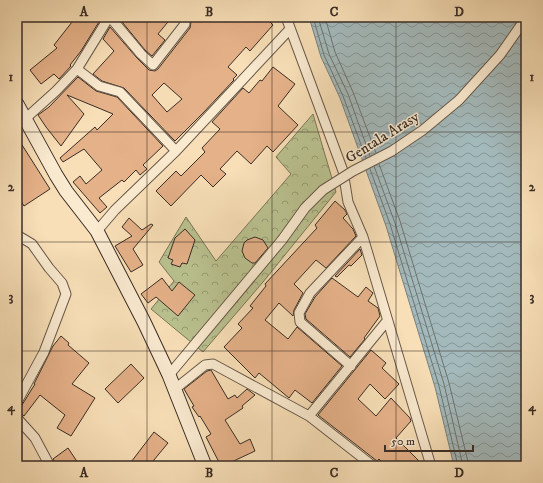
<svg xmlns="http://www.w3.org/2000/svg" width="543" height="483" font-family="'IM FELL DW Pica',serif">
  <defs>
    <pattern id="park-crowns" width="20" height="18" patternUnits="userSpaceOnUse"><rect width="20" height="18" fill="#bac290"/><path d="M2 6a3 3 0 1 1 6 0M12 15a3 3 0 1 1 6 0" fill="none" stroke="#989e75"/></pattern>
    <pattern id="water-waves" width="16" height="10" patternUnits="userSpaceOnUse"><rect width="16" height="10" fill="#a3b9bb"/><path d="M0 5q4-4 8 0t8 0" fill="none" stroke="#869798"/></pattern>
  </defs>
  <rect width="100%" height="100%" fill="#f8dfb7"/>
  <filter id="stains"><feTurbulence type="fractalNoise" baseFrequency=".005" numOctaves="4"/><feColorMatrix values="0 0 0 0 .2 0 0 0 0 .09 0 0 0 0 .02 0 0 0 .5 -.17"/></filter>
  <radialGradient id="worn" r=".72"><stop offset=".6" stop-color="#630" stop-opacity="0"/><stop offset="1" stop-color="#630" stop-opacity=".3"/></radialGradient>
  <path fill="url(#park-crowns)" stroke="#7a785b" d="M313,114L336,192L263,282L203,352L151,309L174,281L159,262L186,217L216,261L291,174L276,157Z"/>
  <path fill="url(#water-waves)" stroke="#79817f" d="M309,17H526V466H454L435,387L386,226L340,98L321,57Z"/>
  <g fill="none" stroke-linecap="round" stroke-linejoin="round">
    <path stroke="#6e7370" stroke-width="1" d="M313,17L324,55L343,96L366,158
      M318,17L329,54L348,94L370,156
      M325,17L335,52L353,92L376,153
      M379,164L400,221L449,383L469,466
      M374,166L395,223L444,384L463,466
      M370,169L390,224L439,386L458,466"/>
  </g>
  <path fill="#e5b189" stroke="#392d26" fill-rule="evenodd" d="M76,17H102L81,51L70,65L71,66L59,79L54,74L41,84L30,70L57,48L54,45Z
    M118,17H172L158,34L165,40L152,56L145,50Z
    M195,17H265L273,25L250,51L246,47L228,67L237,75L233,79L234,80L203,113L175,141L124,88L102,81L93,74L114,51L103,39L110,27L137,58L149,70L155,71L158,69L190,28L191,22ZM164,83L182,99L167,112L152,95Z
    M273,67L295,84L278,106L298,125L273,152L267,146L251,164L237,151L220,169L226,174L213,187L201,175L171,206L156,191L176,171L181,176L205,152L202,148L220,129L212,122L243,88L249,93L260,80L262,81Z
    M78,77L96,91L117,97L163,146L143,165L147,169L140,175L136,170L124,182L122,180L99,198L107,207L100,213L73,182L80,176L86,184L102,170L84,149L63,162L60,158L95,127L97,130L113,114L67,95L84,114L61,146L46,127L38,115L49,107Z
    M17,137L50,189L24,206L17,195Z
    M335,201L345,210L347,214L343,218L353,229L356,236L326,268L316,260L294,284L303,293L294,310L293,316L279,303L265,320L288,339L297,327L342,366L312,403L295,390L289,398L259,373L255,378L224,347L242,328L238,324L253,308L250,306L266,286L265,284L317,228L315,225Z
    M129,218L142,230L151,224L153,225L133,249L143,265L131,272L115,246L132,236L122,227Z
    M185,229L195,240L187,264L182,263L180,267L171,264L173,260L168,258L175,238Z
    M255,237L263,240L268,248L255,263H252L245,258L242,251L244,243L247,240Z
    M360,249L362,255L351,266L349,265L337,277L335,276Z
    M162,278L172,291L179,282L195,295L178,316L156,297L148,303L141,294Z
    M332,278L358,297L366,287L373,293L368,301L378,308L380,316L364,338L365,339L350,357L306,319L305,314L315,297Z
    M61,336L69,343L68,345L89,363L72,384L95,398L71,436L57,428L65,415L40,395L24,416L17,410V408L22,405L35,384H34L53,346Z
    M371,350L386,363L382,368L399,384L385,399L370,384L358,399L376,416L391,398L410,418L411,421L396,438L424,466H386L379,459L377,461L318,415Z
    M131,364L144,378L118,403L105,389Z
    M211,370L228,399L235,395L237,398L247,389L255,395L242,406L243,408L225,420L240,444L250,439L255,451L223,466H221L206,437L211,434L200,416L199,417L192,407L194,406L184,389L207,371Z
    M154,432L168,443L149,466H128Z
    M68,448L80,466H57L53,459Z"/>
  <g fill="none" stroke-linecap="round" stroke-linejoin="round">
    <g stroke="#695a4a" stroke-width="11">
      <path id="street" d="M110,17L141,54L153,65L185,24L184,17
        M286,17L343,171L348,202L363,237L431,466
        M77,69L99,86L120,92L176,151
        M25,119L56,91L77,69L109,17
        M97,231L115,210L176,151L290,29
        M17,235L32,244L49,268L62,283L66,294L44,352L17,402
        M351,366L300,322L299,313L310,293L363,237
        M169,375L282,240
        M175,389L205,365L213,364L309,416L373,466
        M309,416L387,321
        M17,418L35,438L50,466"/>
    </g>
    <g stroke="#392d26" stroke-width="15">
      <path id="secondary" d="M17,104L56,175L66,191L97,231L144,322L169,375L205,466"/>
    </g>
    <use href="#street" stroke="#faead0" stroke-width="9"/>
    <use href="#secondary" stroke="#faead0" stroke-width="13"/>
    <g stroke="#695a4a" stroke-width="11" stroke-linecap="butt">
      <path id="street-bridge" d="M282,240L305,208L323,190L353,171L392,151L423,130L459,100L500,55L526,18"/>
    </g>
    <use href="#street-bridge" stroke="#faead0" stroke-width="9"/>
  </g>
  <path fill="none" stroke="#392d26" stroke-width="1" stroke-opacity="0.55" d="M147,17V466M272,17V466M396,17V466M17,132H526M17,242H526M17,351H526"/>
  <g text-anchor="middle" stroke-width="3" stroke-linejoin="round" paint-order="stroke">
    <g font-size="15" fill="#392d26" stroke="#faead0">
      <text transform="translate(382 137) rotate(-32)" y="5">Gentala Arasy</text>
    </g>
  </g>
  <rect width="543" height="483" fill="none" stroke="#f8dfb7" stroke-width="44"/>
  <path d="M385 445v6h88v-6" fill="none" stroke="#392d26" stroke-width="2"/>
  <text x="391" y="445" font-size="12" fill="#392d26" stroke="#faead0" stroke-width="3" paint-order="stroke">50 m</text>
  <rect x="22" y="22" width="499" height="439" fill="none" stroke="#392d26" stroke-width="1.5"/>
  <g font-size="13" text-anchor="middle" font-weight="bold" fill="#392d26">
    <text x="84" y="16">A</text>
    <text x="209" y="16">B</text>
    <text x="334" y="16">C</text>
    <text x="459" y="16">D</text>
    <text x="11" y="81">1</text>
    <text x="532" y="81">1</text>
    <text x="11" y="191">2</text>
    <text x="532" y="191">2</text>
    <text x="11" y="301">3</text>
    <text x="532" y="301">3</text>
    <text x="11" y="411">4</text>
    <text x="532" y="411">4</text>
    <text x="84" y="477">A</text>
    <text x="209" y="477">B</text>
    <text x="334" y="477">C</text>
    <text x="459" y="477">D</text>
  </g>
  <rect width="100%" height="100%" filter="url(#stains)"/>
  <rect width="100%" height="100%" fill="url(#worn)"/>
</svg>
